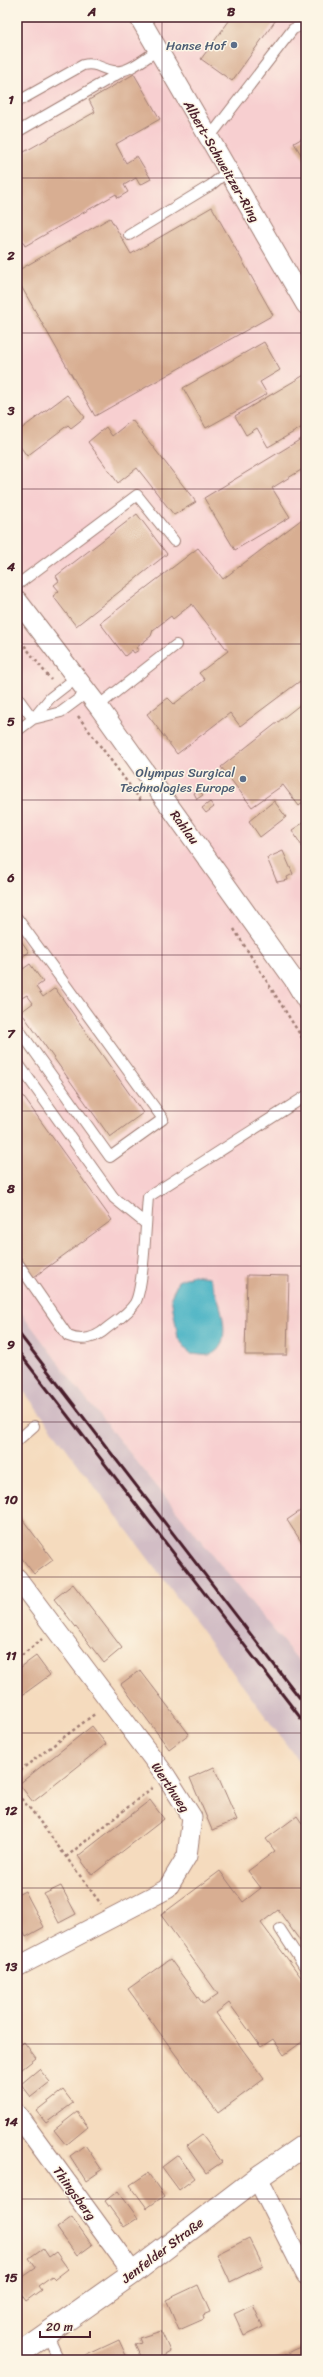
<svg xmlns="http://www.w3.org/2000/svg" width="323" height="2377" font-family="Sriracha,sans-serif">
  <rect width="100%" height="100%" fill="#fcf5e5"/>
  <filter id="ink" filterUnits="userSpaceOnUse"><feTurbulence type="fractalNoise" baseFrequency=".025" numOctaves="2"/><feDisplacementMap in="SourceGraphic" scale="8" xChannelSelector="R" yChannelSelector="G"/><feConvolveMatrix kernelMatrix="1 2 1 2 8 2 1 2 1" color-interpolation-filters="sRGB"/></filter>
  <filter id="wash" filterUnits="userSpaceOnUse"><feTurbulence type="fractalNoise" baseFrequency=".012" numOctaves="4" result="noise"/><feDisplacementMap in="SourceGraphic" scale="16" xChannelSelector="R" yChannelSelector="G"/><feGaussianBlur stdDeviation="0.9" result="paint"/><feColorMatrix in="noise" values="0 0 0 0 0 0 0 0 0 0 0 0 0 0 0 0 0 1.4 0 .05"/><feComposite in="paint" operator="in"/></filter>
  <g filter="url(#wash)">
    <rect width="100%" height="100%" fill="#f5dbbe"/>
    <path fill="#f7cfd0" d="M17,17H306V1670L81,1393L17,1307Z"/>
    <path fill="#d2bdc5" d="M17,1307L81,1393L306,1670V1771L17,1382Z"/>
    <path fill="#46b2c4" stroke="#486878" d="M193,1275L209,1277C217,1292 238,1347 209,1355C204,1356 196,1354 190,1354L178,1338L171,1297L178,1281Z"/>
    <g id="blocks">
      <path fill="#d8ae92" d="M232,17H278L232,81L201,59Z
        M134,74L160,119L116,144L126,163L137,156L151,179L140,185L136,178L124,185L128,192L118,198L116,194L25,246L17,231V156L95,112L89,100Z
        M306,136V161H305L294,143Z
        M212,207L273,315L95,416L17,279V271L110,218L131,254Z
        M264,342L280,370L260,382L267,394L206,428L183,388Z
        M306,374V425L268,447L257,428L246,435L235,416Z
        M67,395L85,417L71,428L68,425L27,456L17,442V432Z
        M132,420L196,502L174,515L137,468L118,483L88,442L106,427L112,436Z
        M306,436V467L272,488L290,517L235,550L204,498Z
        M17,489L21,495L17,498Z
        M137,514L167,554L76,626L53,596L59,591L54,585L59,581L56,576Z
        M306,516V689L300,681L240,726L230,713L177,754L147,714L168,698L174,704L205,680L199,673L228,651L192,604L173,619L171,616L153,630L151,636L136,648L139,650L134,653L132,650L125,656L100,623L198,548L223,579Z
        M306,700V805L304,802L299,806L283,785L252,807L221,767Z
        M199,790L203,795L197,799L194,793Z
        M274,801L286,817L260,837L249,821Z
        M210,802L214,807L206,813L202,808Z
        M306,821V853L292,830Z
        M283,851L293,874L287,877L288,880L277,882L267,858Z
        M17,935L29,952L17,961L23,969L30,964L43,982L36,987L43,997L55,988L143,1113L110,1137L21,1012L33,1003L27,995L18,1000L17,998Z
        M17,1088L112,1220L34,1277L17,1254Z
        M247,1275L289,1276L287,1355H245Z
        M306,1507V1549L287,1520Z
        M17,1512L53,1560L34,1574L17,1552Z
        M73,1584L122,1648L104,1663L54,1599Z
        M36,1656L50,1675L17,1699V1670Z
        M140,1670L189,1734L169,1749L121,1684Z
        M92,1726L106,1744L33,1802L19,1784Z
        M214,1767L237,1820L212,1830L190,1778Z
        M150,1800L164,1819L92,1875L78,1856Z
        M297,1816L306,1829V1949L278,1910L261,1923L306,1984V2039L284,2055L273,2039L261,2047L229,2003L216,2013L264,2079L218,2113L128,1989L170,1959L203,2004L218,1994L161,1915L220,1871L243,1902L261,1888L248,1871L275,1851L266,1839Z
        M61,1886L76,1914L59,1923L44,1894Z
        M25,1891L44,1927L26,1937L17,1920V1895Z
        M24,2042L36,2058L17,2073V2048Z
        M39,2069L50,2082L31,2097L21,2084Z
        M63,2090L73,2103L46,2123L36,2111Z
        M77,2112L88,2127L66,2145L54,2130Z
        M202,2135L222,2162L206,2173L187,2146Z
        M85,2145L102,2170L86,2181L70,2156Z
        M178,2155L195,2178L179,2190L162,2167Z
        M148,2173L164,2196L147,2208L130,2185Z
        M118,2191L138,2218L124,2227L105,2201Z
        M72,2217L92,2245L77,2256L57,2228Z
        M249,2238L263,2266L230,2282L217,2254Z
        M43,2248L49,2257L56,2252L68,2269L55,2279L52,2276L38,2286L41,2290L26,2301L20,2293L17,2295V2269L23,2277L36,2268L29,2258Z
        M198,2285L210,2312L203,2315L204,2319L179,2330L166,2300Z
        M253,2305L263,2327L244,2336L234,2314Z
        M161,2331L170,2351L155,2360H142L135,2345L141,2343L139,2338Z
        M119,2340L128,2360H76Z
        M306,2345V2360H275L294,2350Z"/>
    </g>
  </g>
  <g filter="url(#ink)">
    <use href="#blocks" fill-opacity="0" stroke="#a07d74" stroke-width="1"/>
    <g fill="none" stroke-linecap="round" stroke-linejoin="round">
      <g stroke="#a07d74" stroke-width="12">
        <path id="service" d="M17,102L83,65C96,62 101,69 113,71C128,74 146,57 158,50
          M17,132L121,72
          M209,138L293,29L306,24
          M129,235L211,185L228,171
          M17,585L137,495L174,541
          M17,697L33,719
          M98,706L176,645
          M33,719L61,712L88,692
          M17,731L33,719L50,698L77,677
          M17,918L163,1119L110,1157L17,1027
          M17,1062L114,1198L145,1223
          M17,1262L68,1336C82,1342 96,1338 107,1328C116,1321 129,1313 135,1303C144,1288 146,1218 148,1197L306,1096
          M17,1441L34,1426
          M280,1929L306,1969
          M47,2334L59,2360"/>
      </g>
      <g stroke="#a07d74" stroke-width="21">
        <path id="minor" d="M139,17L306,305
          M17,600L98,706L294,980L306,1000
          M17,1578L166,1776L192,1817L187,1856L167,1889L17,1967
          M17,2114L133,2273
          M257,2178L306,2275"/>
      </g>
      <g stroke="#a07d74" stroke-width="24">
        <path id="tertiary" d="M17,2355L133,2273L257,2178L306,2144"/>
      </g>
      <path stroke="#a07d74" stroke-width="2.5" stroke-dasharray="3 3" stroke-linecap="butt" d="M17,636L51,680
        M78,716L142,802
        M234,929L306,1044
        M17,1659L42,1639
        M17,1776L23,1768L96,1713
        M17,1794L32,1811L101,1904
        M66,1857L153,1787"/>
      <use href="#service" stroke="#fff" stroke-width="10"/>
      <use href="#minor" stroke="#fff" stroke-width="19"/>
      <use href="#tertiary" stroke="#fff" stroke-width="22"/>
      <path stroke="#4a1f2b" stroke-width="3" d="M17,1331L306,1706
        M17,1350L306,1725"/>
    </g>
  </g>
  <path fill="none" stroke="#4a1f2b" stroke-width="1" stroke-opacity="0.55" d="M162,17V2360M17,178H306M17,333H306M17,489H306M17,644H306M17,800H306M17,955H306M17,1111H306M17,1266H306M17,1422H306M17,1577H306M17,1733H306M17,1888H306M17,2044H306M17,2199H306"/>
  <g fill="#5c6f8a" stroke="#fcf5e5" stroke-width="1.5">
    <circle cx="234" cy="45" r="4"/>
    <circle cx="243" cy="779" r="4"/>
  </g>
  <g text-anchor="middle" stroke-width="3" stroke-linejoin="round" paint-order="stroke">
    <g font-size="13" fill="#4e5e75" stroke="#fcf5e5" text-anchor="end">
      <text x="226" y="50">Hanse Hof</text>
      <text x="235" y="777">Olympus Surgical<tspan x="235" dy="15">Technologies Europe</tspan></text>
    </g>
    <g font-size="13" fill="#4a1f2b" stroke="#fcf5e5">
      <text transform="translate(222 161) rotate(60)" y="5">Albert-Schweitzer-Ring</text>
      <text transform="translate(185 827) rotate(54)" y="5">Rahlau</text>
      <text transform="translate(171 1787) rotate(56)" y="5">Werthweg</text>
      <text transform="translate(75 2193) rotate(54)" y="5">Thingsberg</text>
      <text transform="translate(162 2250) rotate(-37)" y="5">Jenfelder Straße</text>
    </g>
  </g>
  <rect width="323" height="2377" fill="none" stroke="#fcf5e5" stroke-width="44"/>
  <path d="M40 2331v6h50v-6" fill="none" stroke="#4a1f2b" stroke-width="2"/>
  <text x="46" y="2331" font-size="12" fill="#4a1f2b" stroke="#fcf5e5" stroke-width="3" paint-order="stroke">20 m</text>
  <rect x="22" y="22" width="279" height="2333" fill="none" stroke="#4a1f2b" stroke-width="1.5"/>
  <g font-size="13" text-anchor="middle" font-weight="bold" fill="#4a1f2b">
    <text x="92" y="16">A</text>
    <text x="231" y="16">B</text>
    <text x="11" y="104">1</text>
    <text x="11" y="260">2</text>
    <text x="11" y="415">3</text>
    <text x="11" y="571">4</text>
    <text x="11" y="726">5</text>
    <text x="11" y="882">6</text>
    <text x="11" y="1038">7</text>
    <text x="11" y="1193">8</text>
    <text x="11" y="1349">9</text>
    <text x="11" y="1504">10</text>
    <text x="11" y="1660">11</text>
    <text x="11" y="1815">12</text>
    <text x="11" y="1971">13</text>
    <text x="11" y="2126">14</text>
    <text x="11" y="2282">15</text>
  </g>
</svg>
